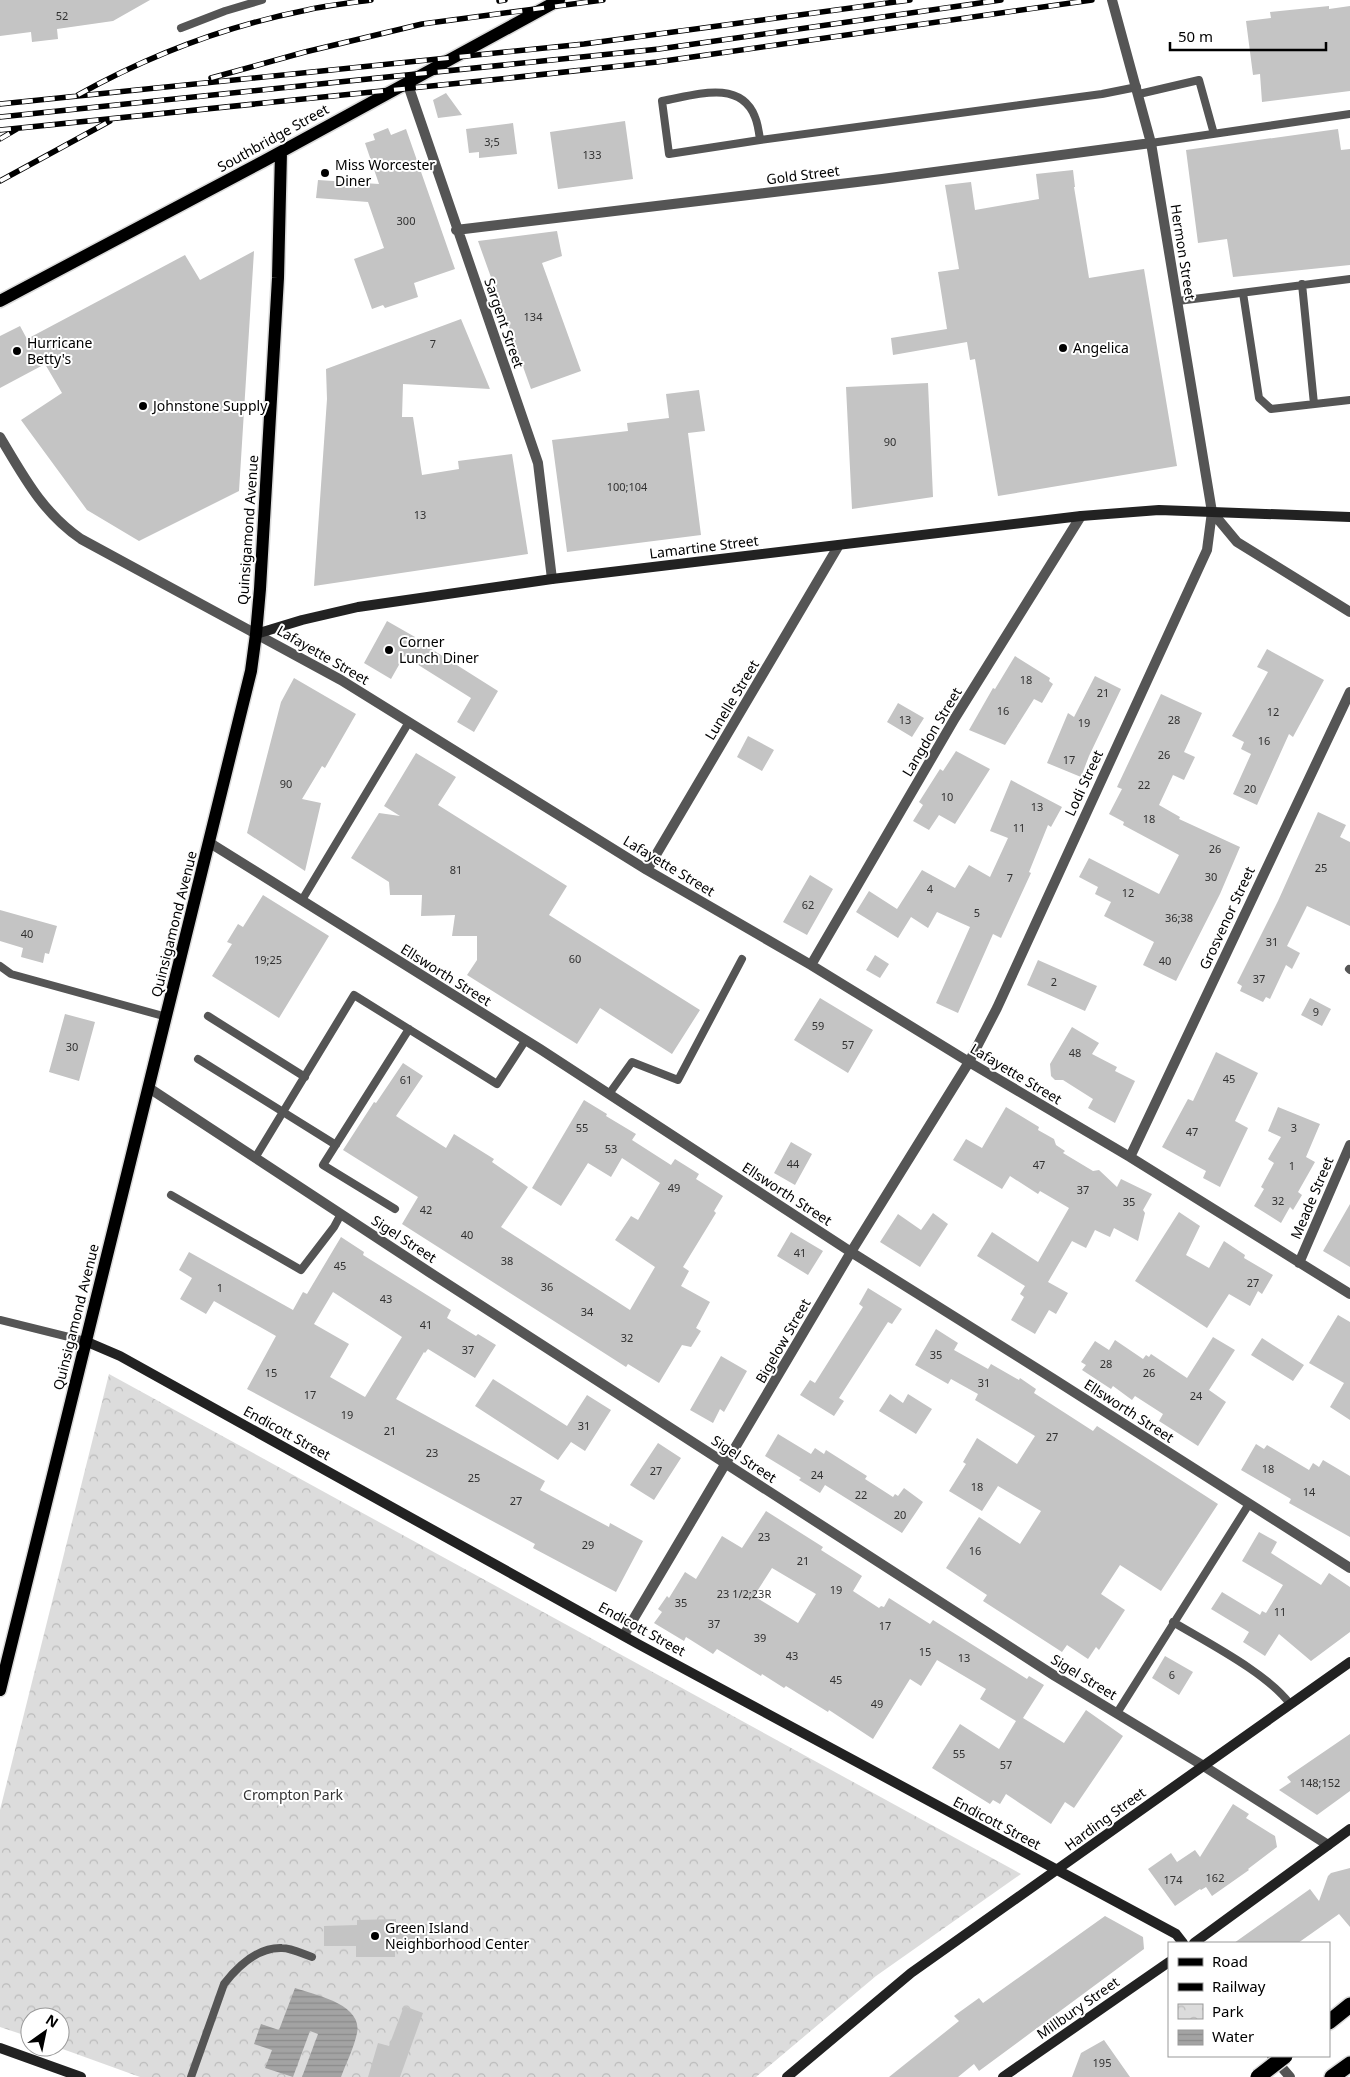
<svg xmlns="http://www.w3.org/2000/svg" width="1350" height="2077" font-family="'Noto Sans',sans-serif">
  <defs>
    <pattern id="park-crowns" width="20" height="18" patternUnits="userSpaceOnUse" patternTransform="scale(1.25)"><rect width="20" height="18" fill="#dcdcdc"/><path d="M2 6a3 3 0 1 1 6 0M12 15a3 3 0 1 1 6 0" fill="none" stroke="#bbb"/></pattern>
    <pattern id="water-rules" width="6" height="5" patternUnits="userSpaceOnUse" patternTransform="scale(1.25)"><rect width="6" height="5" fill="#a3a3a3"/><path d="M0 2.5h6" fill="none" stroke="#8b8b8b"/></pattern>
  </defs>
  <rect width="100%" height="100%" fill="#fff"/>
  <path fill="url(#park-crowns)" d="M109,1374L1021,1874L876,1976L756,2077H140L57,2047H60V2017H30V2037L0,2027V1810Z"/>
  <path fill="url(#water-rules)" d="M295,1988C315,1995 363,2004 357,2033C354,2048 346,2063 341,2077H302L318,2034L310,2031L293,2077L265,2068L272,2050L254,2044L261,2024L279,2030Z"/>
  <path fill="#c4c4c4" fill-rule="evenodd" d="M0,0H150L113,21L57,29L58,39L32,42L31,32L0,36Z
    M1329,6V9L1350,6V91L1262,102L1260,74L1253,75L1246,21L1271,18L1270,12Z
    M446,93L462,115L438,118L433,100Z
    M625,121L633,179L558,189L550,132Z
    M513,123L517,154L479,158V152L469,153L466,129Z
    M388,128L391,135L406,129L455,269L414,283L418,297L385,308L383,305L372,309L354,259L384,248L368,202L316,198L318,180L379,184L365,143L375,140L373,134Z
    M1338,129L1341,150L1350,149V265L1233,277L1227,239L1198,243L1186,150Z
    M1073,170L1075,187H1074L1089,278L1144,269L1177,466L998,496L975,359L970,360L967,342L893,355L891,338L947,329L938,272L959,269L945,185L971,182L975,210L1039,199L1036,174Z
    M557,231L562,256L542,263L581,371L531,389L478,241Z
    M254,251L239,491L139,541L87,510L21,420L62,393L45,364L0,388V336L20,326L27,339L185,255L200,280Z
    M461,319L490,389L403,384L402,417H413L422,475L459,469L458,461L512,454L528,554L314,586L327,399L326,369Z
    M928,383L933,497L852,509L846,387Z
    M699,390L705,431L688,433L701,535L567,552L552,440L628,431L627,423L669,418L666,394Z
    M387,621L415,637L414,638L498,691L474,732L457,722L471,698L404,656L391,679L364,663Z
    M1267,649L1324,680L1293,737L1289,734L1257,805L1233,794L1251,754L1241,749L1244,742L1232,736L1268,672L1257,667Z
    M1015,656L1050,678L1049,681L1053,684L1042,703L1034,699L1005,745L969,730L993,688L995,689Z
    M1095,676L1121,689L1089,756L1081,777L1047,763L1068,713L1074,717Z
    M294,678L356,714L325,768L322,766L302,799L321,803L305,871L247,833L281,702Z
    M1161,694L1202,713L1184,752L1195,757L1184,780L1173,775L1159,805L1180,817L1179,819L1240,847L1220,894L1176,981L1143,965L1154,942L1104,916L1111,902L1095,894L1098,887L1079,877L1089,858L1159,894L1179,855L1123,825L1124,822L1109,814L1122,789L1117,787Z
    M898,703L924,718L912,737L887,722Z
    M748,736L774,750L762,771L737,757Z
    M956,751L990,769L955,824L939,815L929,830L913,821L923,805L919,802L940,769L943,771Z
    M416,753L456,777L438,805L567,886L549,915L700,1010L672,1054L600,1008L577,1044L467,975L477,960V936H452L455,915L421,916L422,895H390L389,882L351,858L379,813L400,816L384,806Z
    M1011,780L1062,807L1051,827L1048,825L1029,872L1031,873L1001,938L993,934L958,1013L936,1003L970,927L937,912L928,928L911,917L898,938L856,912L869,891L897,909L922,870L955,888L969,865L990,877L1008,838L990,831Z
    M1318,812L1346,825L1340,837L1350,842V926L1307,906L1287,946L1300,953L1292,969L1286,965L1270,999L1266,997L1263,1002L1240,991L1242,986L1237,983L1278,901Z
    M810,875L833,889L807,935L783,922Z
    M263,895L329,936L279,1018L212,976L232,944L227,942L238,924L243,927Z
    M0,910L57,926L49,954L45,953L43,963L21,957L23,948L0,941Z
    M875,955L889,964L880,978L866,970Z
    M1038,960L1097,986L1085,1011L1027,985Z
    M820,998L873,1030L848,1073L794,1040Z
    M1310,998L1331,1009L1322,1026L1301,1015Z
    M65,1014L95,1022L79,1081L49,1072Z
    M1072,1027L1099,1043L1092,1054L1117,1067L1115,1071L1135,1081L1115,1123L1088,1108L1093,1099L1063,1080H1055L1051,1076L1050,1064Z
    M1216,1052L1258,1073L1235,1121L1248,1128L1220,1187L1203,1178L1206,1171L1162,1147L1188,1099L1193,1101Z
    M403,1063L423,1076L396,1116L446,1148L454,1134L494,1159L492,1162L528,1187L501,1227L630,1310L655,1267L615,1240L631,1216L638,1220L660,1183L622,1158L611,1177L588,1163L561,1206L532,1188L584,1100L607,1114L606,1116L636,1134L632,1140L671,1165L675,1159L699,1174L696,1179L723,1196L714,1211L716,1213L683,1267L689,1271L681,1286L710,1302L696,1328L701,1331L691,1347L682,1345L659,1383L628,1364L626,1367L601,1351L402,1224L418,1197L343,1150L374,1102L376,1103Z
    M1006,1107L1039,1127L1038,1130L1054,1139L1056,1145L1065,1151L1063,1153L1093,1171L1099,1170L1117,1187L1121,1179L1152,1194L1143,1210L1145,1213L1138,1241L1114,1228L1110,1237L1095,1230L1086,1248L1072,1241L1048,1282L1068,1293L1056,1314L1049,1310L1035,1334L1011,1320L1024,1297L1020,1294L1025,1286L977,1256L992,1232L1038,1262L1069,1208L1040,1191L1038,1194L1010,1176L1002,1189L953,1160L966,1139L982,1148Z
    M1278,1107L1320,1124L1306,1157L1315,1162L1298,1192L1302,1195L1293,1210L1290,1207L1281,1223L1254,1206L1264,1189L1261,1187L1274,1163L1268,1159L1281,1137L1268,1131Z
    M791,1142L812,1154L795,1185L774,1173Z
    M1350,1204V1267L1323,1251Z
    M1179,1212L1200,1226L1186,1255L1209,1268L1224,1241L1245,1255L1244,1258L1273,1275L1262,1294L1258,1291L1250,1306L1229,1294L1207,1328L1135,1281Z
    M933,1213L948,1224L920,1267L880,1242L898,1214L921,1230Z
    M791,1232L823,1251L808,1275L777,1256Z
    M341,1237L364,1252L363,1255L451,1310L447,1318L476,1336L478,1334L496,1345L475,1378L428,1349L425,1353L424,1352L396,1399L545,1481L540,1490L609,1527L610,1523L643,1541L616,1592L533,1548L535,1544L247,1389L276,1336L214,1301L206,1314L180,1299L192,1278L179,1270L189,1252L293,1310L303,1292L307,1294ZM333,1292L402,1337L365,1397L330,1377L349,1344L314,1324Z
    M868,1288L902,1309L892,1324L888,1322L839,1398L844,1401L834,1416L800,1395L810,1380L815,1383L863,1307L859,1304Z
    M1338,1315L1350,1322V1420L1330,1407L1344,1383L1309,1363Z
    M936,1329L958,1343L954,1350L988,1369L991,1364L1019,1380L1020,1378L1036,1389L1034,1393L1093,1431L1097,1426L1218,1504L1161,1591L1120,1565L1101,1594L1125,1610L1099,1650L1096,1647L1088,1659L1067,1645L1062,1652L983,1601L987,1595L946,1568L979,1517L1020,1544L1041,1511L998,1486L982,1511L949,1491L966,1464L963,1462L977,1438L1017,1464L1035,1436L975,1400L978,1394L951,1379L948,1384L915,1365Z
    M1213,1337L1235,1350L1209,1390L1226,1402L1198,1446L1159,1421L1163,1414L1135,1396L1132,1400L1113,1386L1111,1389L1082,1370L1086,1365L1081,1362L1095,1341L1109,1350L1115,1340L1143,1359L1146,1355L1149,1357L1151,1354L1187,1378Z
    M1262,1338L1304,1365L1293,1381L1251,1355Z
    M721,1356L747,1371L724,1412L720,1409L713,1423L690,1410Z
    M493,1379L567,1426L587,1395L611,1410L585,1451L571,1442L558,1460L475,1406Z
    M890,1394L903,1403L908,1394L932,1409L916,1434L879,1411Z
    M778,1434L811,1454L815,1448L824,1454L826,1450L867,1476L865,1479L893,1497L895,1494L898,1496L904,1488L923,1502L902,1533L825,1485L820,1493L799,1480L801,1478L765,1456Z
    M658,1443L681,1458L654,1500L630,1485Z
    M1256,1444L1264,1449L1267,1445L1309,1470L1313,1463L1319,1467L1323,1460L1350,1476V1537L1289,1503L1291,1499L1241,1470Z
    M766,1511L823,1547L821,1550L862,1576L853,1591L879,1608L881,1606L884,1607L889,1598L930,1624L933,1620L1027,1679L1029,1676L1044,1685L1023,1718L1064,1743L1086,1710L1123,1736L1074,1808L1065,1802L1051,1824L1006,1794L1000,1804L993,1800L990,1804L932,1768L960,1724L999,1749L1016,1721L980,1699L986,1689L937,1660L921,1686L910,1679L873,1739L829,1710L828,1712L786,1686L784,1688L762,1674L761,1676L717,1649L713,1654L686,1637L684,1641L654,1623L662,1612L658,1609L667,1596L669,1598L685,1572L696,1579L722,1536L742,1548ZM772,1568L816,1594L798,1623L754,1596Z
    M1259,1532L1277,1542L1271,1553L1321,1585L1329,1573L1350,1587V1632L1311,1661L1279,1634L1265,1656L1243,1642L1249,1632L1211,1609L1222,1592L1260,1615L1262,1611L1266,1613L1283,1585L1242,1561Z
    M1165,1656L1193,1672L1179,1695L1152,1678Z
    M1350,1734V1791L1317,1815L1279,1790L1291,1782L1287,1777Z
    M1233,1804L1249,1814L1246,1818L1275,1836L1277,1847L1248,1869L1249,1870L1212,1896L1206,1887L1201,1890L1200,1889L1175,1906L1148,1869L1171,1853L1177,1862L1195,1850L1200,1857Z
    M1350,1868V1927L1339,1914L1298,1943H1234L1310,1889L1319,1901L1328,1876L1331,1873Z
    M1105,1916L1143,1937L1144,1949L979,2071L974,2064L958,2077H889L959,2021L954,2016L979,1998L983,2003Z
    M396,1919V1924H427V1949H395V1957H356V1946H324V1926L357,1925V1920Z
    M404,2006L423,2013L400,2077H368L378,2043L389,2046Z
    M1104,2040L1130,2077H1072L1081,2053Z"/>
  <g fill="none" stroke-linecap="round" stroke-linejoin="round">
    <g stroke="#dbdbdb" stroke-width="15">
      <path id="primary" d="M0,301L264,161L559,0
        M0,1690L251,671L256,634L260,589L278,278L281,152"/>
    </g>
    <g stroke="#dbdbdb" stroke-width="18">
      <path id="highway" d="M1329,2022L1350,2005
        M1332,2077L1350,2064"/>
    </g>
    <path stroke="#555" stroke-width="8" d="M181,28L225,11L262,0
      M1139,94L1199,80L1214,134
      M760,140C759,132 758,124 755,117C740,78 692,96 662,101L669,154L760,140L1102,94L1137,87
      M1151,143L1350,114
      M1302,284L1314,404
      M1243,293L1259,398L1271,409L1350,400
      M1178,301L1350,279
      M302,900L409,722
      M0,966L11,974L167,1017
      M1349,969L1350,970
      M208,1016L305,1077
      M198,1059L336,1145
      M609,1094L632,1062L678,1080L742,959
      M255,1158L354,995L497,1084L525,1041
      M171,1195L301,1270L334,1227L341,1214
      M395,1209L323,1165L409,1029
      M0,1320L85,1341
      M1173,1622C1208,1643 1267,1673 1290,1704
      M1117,1713L1249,1504
      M191,2077L224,1984C238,1966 258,1947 282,1948C291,1948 303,1954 312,1957"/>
    <path stroke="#555" stroke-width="10" d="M407,82L538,463L552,579
      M456,230L882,179L1151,143
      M0,437C24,477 42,512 81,539L341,680L647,870L811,965L969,1062L1130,1157L1350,1294
      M1212,512L1237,542L1350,612
      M210,843L540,1049L851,1252L1052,1378L1350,1568
      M647,870L839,545
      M811,965L955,718L1081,516
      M149,1088L429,1272L1055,1676L1202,1765L1328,1845
      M1130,1157L1350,692
      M1299,1263L1350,1145
      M624,1635L851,1252L969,1062L997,1008L1207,550L1212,512L1151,143L1112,0
      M1272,2056L1290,2077"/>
    <path stroke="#222" stroke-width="10" d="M256,634L302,620L358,607L552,579L1081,516L1159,510L1350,517
      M85,1341L120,1356L638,1644L1176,1934L1183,1943
      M1194,1943L1350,1829
      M0,2048L81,2077
      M787,2077L911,1973L1350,1662
      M1003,2077L1169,1962"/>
    <use href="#primary" stroke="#000" stroke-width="12"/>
    <use href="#highway" stroke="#000" stroke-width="15"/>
    <g stroke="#000" stroke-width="5.5">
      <path id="rail" d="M499,1L505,0
        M211,78L305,52L422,24L603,0
        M78,95C150,55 226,26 307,10C328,5 350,3 371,0
        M0,104L584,44L910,0
        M0,117L659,49L1001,0
        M0,130L500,79L657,62L1092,0
        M0,139L17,129
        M0,181L110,121"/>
    </g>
    <use href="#rail" stroke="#fff" stroke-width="4" stroke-dasharray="11" stroke-linecap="butt"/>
    <g stroke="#dbdbdb" stroke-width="18" stroke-linecap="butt">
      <path id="highway-bridge" d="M1258,2077L1285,2056"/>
    </g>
    <use href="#highway-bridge" stroke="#000" stroke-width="15"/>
  </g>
  <g fill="#000" stroke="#fff" stroke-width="2">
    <circle cx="325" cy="173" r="5"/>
    <circle cx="1063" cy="348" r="5"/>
    <circle cx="17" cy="351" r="5"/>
    <circle cx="143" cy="406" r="5"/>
    <circle cx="389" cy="650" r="5"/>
    <circle cx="375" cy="1936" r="5"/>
  </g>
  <g text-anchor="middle" stroke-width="4" stroke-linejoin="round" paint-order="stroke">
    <g font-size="11" fill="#313131">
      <text x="62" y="20">52</text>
      <text x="492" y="146">3;5</text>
      <text x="592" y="159">133</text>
      <text x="406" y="225">300</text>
      <text x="533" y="321">134</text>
      <text x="433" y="348">7</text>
      <text x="890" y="446">90</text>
      <text x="627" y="491">100;104</text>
      <text x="420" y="519">13</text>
      <text x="1026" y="684">18</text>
      <text x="1103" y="697">21</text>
      <text x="1003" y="715">16</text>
      <text x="1273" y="716">12</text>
      <text x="905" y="724">13</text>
      <text x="1174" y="724">28</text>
      <text x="1084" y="727">19</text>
      <text x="1264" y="745">16</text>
      <text x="1164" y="759">26</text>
      <text x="1069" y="764">17</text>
      <text x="286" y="788">90</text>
      <text x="1144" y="789">22</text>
      <text x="1250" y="793">20</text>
      <text x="947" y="801">10</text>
      <text x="1037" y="811">13</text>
      <text x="1149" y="823">18</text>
      <text x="1019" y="832">11</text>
      <text x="1215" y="853">26</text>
      <text x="1321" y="872">25</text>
      <text x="456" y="874">81</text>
      <text x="1211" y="881">30</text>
      <text x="1010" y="882">7</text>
      <text x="930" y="893">4</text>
      <text x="1128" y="897">12</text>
      <text x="808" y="909">62</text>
      <text x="977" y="917">5</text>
      <text x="1179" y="922">36;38</text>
      <text x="27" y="938">40</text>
      <text x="1272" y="946">31</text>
      <text x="575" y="963">60</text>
      <text x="268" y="964">19;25</text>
      <text x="1165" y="965">40</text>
      <text x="1259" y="983">37</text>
      <text x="1054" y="986">2</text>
      <text x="1316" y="1016">9</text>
      <text x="818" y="1030">59</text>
      <text x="848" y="1049">57</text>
      <text x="72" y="1051">30</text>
      <text x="1075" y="1057">48</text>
      <text x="1229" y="1083">45</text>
      <text x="406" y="1084">61</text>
      <text x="582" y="1132">55</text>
      <text x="1294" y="1132">3</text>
      <text x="1192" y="1136">47</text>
      <text x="611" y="1153">53</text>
      <text x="793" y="1168">44</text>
      <text x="1039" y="1169">47</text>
      <text x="1292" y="1170">1</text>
      <text x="674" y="1192">49</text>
      <text x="1083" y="1194">37</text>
      <text x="1278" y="1205">32</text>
      <text x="1129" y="1206">35</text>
      <text x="426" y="1214">42</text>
      <text x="467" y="1239">40</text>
      <text x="800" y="1257">41</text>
      <text x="507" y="1265">38</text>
      <text x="340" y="1270">45</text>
      <text x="1253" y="1287">27</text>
      <text x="547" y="1291">36</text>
      <text x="220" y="1292">1</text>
      <text x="386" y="1303">43</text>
      <text x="587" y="1316">34</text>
      <text x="426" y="1329">41</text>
      <text x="627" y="1342">32</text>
      <text x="468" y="1354">37</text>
      <text x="936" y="1359">35</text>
      <text x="1106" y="1368">28</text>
      <text x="271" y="1377">15</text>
      <text x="1149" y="1377">26</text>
      <text x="984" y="1387">31</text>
      <text x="310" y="1399">17</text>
      <text x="1196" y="1400">24</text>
      <text x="347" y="1419">19</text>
      <text x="584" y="1430">31</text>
      <text x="390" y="1435">21</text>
      <text x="1052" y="1441">27</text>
      <text x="432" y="1457">23</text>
      <text x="1268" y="1473">18</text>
      <text x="656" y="1475">27</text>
      <text x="817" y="1479">24</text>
      <text x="474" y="1482">25</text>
      <text x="977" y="1491">18</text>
      <text x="1309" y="1496">14</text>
      <text x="861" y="1499">22</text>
      <text x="516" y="1505">27</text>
      <text x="900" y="1519">20</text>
      <text x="764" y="1541">23</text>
      <text x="588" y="1549">29</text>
      <text x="975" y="1555">16</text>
      <text x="803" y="1565">21</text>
      <text x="836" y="1594">19</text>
      <text x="744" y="1598">23 1/2;23R</text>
      <text x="681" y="1607">35</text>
      <text x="1280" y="1616">11</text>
      <text x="714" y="1628">37</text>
      <text x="885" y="1630">17</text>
      <text x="760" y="1642">39</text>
      <text x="925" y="1656">15</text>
      <text x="792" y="1660">43</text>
      <text x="964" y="1662">13</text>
      <text x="1172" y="1679">6</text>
      <text x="836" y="1684">45</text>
      <text x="877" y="1708">49</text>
      <text x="959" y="1758">55</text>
      <text x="1006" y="1769">57</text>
      <text x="1320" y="1787">148;152</text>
      <text x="1215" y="1882">162</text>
      <text x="1173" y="1884">174</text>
      <text x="1102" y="2067">195</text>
    </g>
    <g font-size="14" fill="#000" stroke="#fff">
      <text transform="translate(273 138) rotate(-29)" y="5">Southbridge Street</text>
      <text transform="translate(803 175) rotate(-7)" y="5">Gold Street</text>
      <text transform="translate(1183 252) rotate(81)" y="5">Hermon Street</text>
      <text transform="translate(504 323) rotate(71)" y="5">Sargent Street</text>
      <text transform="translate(248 530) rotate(-86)" y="5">Quinsigamond Avenue</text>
      <text transform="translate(704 547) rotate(-7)" y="5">Lamartine Street</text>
      <text transform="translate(323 655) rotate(30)" y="5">Lafayette Street</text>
      <text transform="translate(732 700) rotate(-59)" y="5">Lunelle Street</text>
      <text transform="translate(932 732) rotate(-59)" y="5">Langdon Street</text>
      <text transform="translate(1084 783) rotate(-65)" y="5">Lodi Street</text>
      <text transform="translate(669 866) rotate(31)" y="5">Lafayette Street</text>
      <text transform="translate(1227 918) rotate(-65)" y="5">Grosvenor Street</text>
      <text transform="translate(174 924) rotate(-76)" y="5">Quinsigamond Avenue</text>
      <text transform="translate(446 975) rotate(32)" y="5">Ellsworth Street</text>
      <text transform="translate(1016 1074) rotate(31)" y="5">Lafayette Street</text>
      <text transform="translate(787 1194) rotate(33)" y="5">Ellsworth Street</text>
      <text transform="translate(1312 1198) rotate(-67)" y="5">Meade Street</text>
      <text transform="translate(404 1239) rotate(33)" y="5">Sigel Street</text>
      <text transform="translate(76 1317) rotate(-76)" y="5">Quinsigamond Avenue</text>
      <text transform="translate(783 1341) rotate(-60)" y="5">Bigelow Street</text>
      <text transform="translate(1129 1411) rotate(33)" y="5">Ellsworth Street</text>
      <text transform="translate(287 1433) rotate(29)" y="5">Endicott Street</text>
      <text transform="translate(744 1459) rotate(33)" y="5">Sigel Street</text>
      <text transform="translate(642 1629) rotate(29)" y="5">Endicott Street</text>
      <text transform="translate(1084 1677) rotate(31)" y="5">Sigel Street</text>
      <text transform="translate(1105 1819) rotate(-36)" y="5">Harding Street</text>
      <text transform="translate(997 1823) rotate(28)" y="5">Endicott Street</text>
      <text transform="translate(1078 2008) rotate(-35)" y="5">Millbury Street</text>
    </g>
    <g font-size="14" fill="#000" stroke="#fff" text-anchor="start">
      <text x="335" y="170">Miss Worcester<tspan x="335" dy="16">Diner</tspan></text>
      <text x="27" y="348">Hurricane<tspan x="27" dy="16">Betty's</tspan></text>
      <text x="1073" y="353">Angelica</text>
      <text x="153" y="411">Johnstone Supply</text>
      <text x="399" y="647">Corner<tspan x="399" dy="16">Lunch Diner</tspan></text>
      <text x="385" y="1933">Green Island<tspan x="385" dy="16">Neighborhood Center</tspan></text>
    </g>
    <g font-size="14" fill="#333" stroke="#fff">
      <text x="293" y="1800">Crompton Park</text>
    </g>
  </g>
  <rect x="1168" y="1942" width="162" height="115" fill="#ffffff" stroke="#999999"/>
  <rect x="1178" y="1958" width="25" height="8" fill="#000000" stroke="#999999"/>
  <text x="1212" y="1967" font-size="15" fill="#000000">Road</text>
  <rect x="1178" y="1983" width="25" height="8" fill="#000000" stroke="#999999"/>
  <text x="1212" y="1992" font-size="15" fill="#000000">Railway</text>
  <rect x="1178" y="2004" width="25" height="15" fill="url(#park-crowns)" stroke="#999999"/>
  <text x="1212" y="2017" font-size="15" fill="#000000">Park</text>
  <rect x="1178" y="2030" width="25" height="15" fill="url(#water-rules)" stroke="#999999"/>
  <text x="1212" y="2042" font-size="15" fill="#000000">Water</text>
  <g transform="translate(45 2032) rotate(33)"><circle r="24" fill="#ffffff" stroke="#999999"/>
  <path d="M0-4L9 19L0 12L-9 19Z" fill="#000000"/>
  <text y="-8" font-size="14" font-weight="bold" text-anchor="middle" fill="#000000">N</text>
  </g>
  <path d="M1170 42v8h156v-8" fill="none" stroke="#000000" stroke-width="2.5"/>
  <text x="1178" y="42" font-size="15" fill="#000000" stroke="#ffffff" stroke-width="4" paint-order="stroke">50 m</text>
</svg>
